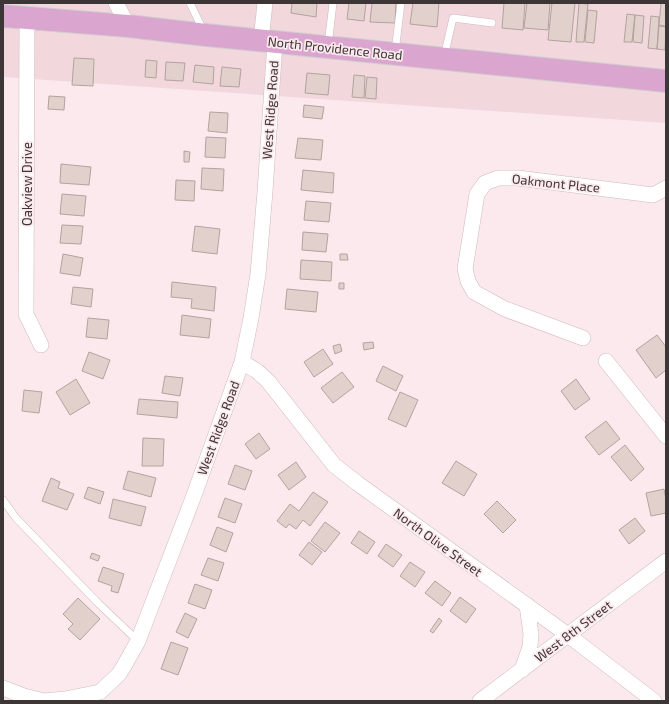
<svg xmlns="http://www.w3.org/2000/svg" width="669" height="704" font-family="'Exo 2',sans-serif">
  <rect width="100%" height="100%" fill="#fce9ed"/>
  <path fill="#f2d8dd" d="M3,3H666V123L3,77Z"/>
  <path fill="#e1d0cb" stroke="#b3a29e" d="M292,3H317L316,17L291,13Z
    M349,3H366L364,21L347,19Z
    M372,3H396L395,23L370,22Z
    M413,3H439L437,27L410,24Z
    M504,3H525L523,30L502,28Z
    M527,3H550L548,30L524,28Z
    M552,3H575L571,42L548,40Z
    M579,3L588,4L584,42H576Z
    M661,3H666V26L659,25Z
    M588,10L597,11L594,43L585,42Z
    M627,14L635,15L632,42H624Z
    M635,15L644,16L642,43L633,42Z
    M651,16L659,17L657,49L648,48Z
    M659,26L666,27L665,50L657,49Z
    M74,58L94,59L93,86L72,85Z
    M146,60L157,61L156,78L145,77Z
    M166,62L185,63L183,81L165,80Z
    M195,65L214,67L213,84L193,82Z
    M222,67L241,69L239,87L220,86Z
    M307,73L330,75L328,95L305,93Z
    M354,75L365,76L364,98L352,97Z
    M367,77L377,78L376,99L365,98Z
    M49,96L65,97L64,110L48,109Z
    M304,105L324,107L322,119L303,117Z
    M210,112L228,113L227,133L208,131Z
    M206,137L226,138L225,158L205,157Z
    M298,138L323,140L321,160L295,158Z
    M184,151L190,152L189,162H184Z
    M61,164L91,167L89,185L60,183Z
    M202,168L224,169L223,191L201,189Z
    M303,170L334,173L333,193L301,190Z
    M176,180L195,181L194,201L175,200Z
    M62,194L86,196L84,216L60,214Z
    M306,201L331,203L329,222L304,220Z
    M62,225L83,226L81,244L60,243Z
    M195,226L220,229L217,254L192,251Z
    M303,232L328,234L326,252L302,250Z
    M63,254L83,258L80,276L60,273Z
    M340,254H347L348,260H340Z
    M301,260L332,262L331,281L300,279Z
    M172,282L216,287L214,311L191,308L192,299L171,297Z
    M339,283H344V289H339Z
    M73,287L93,289L91,307L71,304Z
    M287,289L318,292L316,312L285,309Z
    M182,315L211,319L209,338L180,335Z
    M88,318L109,320L107,339L86,337Z
    M657,335L666,347V370L656,378L636,350Z
    M373,342L374,348L364,350L363,343Z
    M340,344L342,351L335,354L333,346Z
    M323,349L333,364L314,377L304,362Z
    M89,352L110,360L103,379L82,371Z
    M383,366L403,376L396,391L376,381Z
    M342,372L354,387L333,403L321,388Z
    M165,376L183,378L180,396L162,393Z
    M76,379L90,403L70,415L56,392Z
    M576,379L590,399L575,410L561,391Z
    M24,390L42,392L39,413L22,411Z
    M400,392L418,400L406,427L388,419Z
    M139,399L178,402L177,418L137,414Z
    M606,421L620,439L599,455L585,437Z
    M259,433L270,449L256,459L245,444Z
    M143,438L164,439L163,466H142Z
    M625,445L644,469L631,481L611,457Z
    M456,461L477,474L464,496L442,483Z
    M296,462L306,477L289,490L278,475Z
    M235,465L252,471L245,490L228,484Z
    M128,471L156,478L151,497L123,489Z
    M51,478L60,482L58,488L74,494L67,510L42,501Z
    M88,487L104,492L100,504L84,498Z
    M664,489L666,500V513L651,516L646,493Z
    M313,492L328,502L310,526L303,520L296,529L289,524L286,528L277,521L290,504L299,511Z
    M225,498L242,504L235,523L218,517Z
    M113,499L146,507L141,526L109,518Z
    M497,501L516,520L503,533L484,514Z
    M635,518L645,531L629,544L619,530Z
    M325,522L340,533L325,552L311,541Z
    M217,527L233,533L226,552L210,545Z
    M359,531L375,542L367,554L351,543Z
    M309,542L322,552L312,565L299,555Z
    M386,544L402,555L393,567L378,556Z
    M92,553L100,556L98,561L90,558Z
    M208,558L224,563L218,581L201,575Z
    M410,562L425,572L415,587L400,576Z
    M103,567L124,574L118,593L111,591L112,586L98,581Z
    M435,581L451,593L442,606L425,593Z
    M195,584L212,590L205,609L188,603Z
    M460,597L476,609L466,623L450,611Z
    M78,598L100,619L80,640L68,629L73,624L63,614Z
    M185,613L197,619L188,638L176,632Z
    M439,618L442,621L433,633L430,631Z
    M171,642L188,648L178,675L161,669Z"/>
  <g fill="none" stroke-linecap="round" stroke-linejoin="round">
    <g stroke="#cbbabd" stroke-width="8">
      <path id="service" d="M190,3L204,32
        M328,45L333,3
        M395,52L401,3
        M444,57L453,18L492,23
        M3,500L16,518L99,604L138,641"/>
    </g>
    <g stroke="#cbbabd" stroke-width="16">
      <path id="minor" d="M116,3L128,26
        M27,19L26,314L41,345
        M261,41L265,3
        M583,338L505,309L474,292L468,281L465,269L477,194L485,183L498,178H518L653,195L666,188
        M606,361L666,436
        M242,362L257,371L268,381L334,465L357,483L568,635L654,701
        M522,670L530,647L531,634L527,605
        M3,688L24,696L44,701L65,699L100,692L119,674L124,666L138,641L193,498L242,362L251,318L258,274L265,192L275,42
        M480,701L666,561"/>
    </g>
    <g stroke="#d0cfcf" stroke-width="24">
      <path id="primary" d="M3,16L128,26L206,35L666,81"/>
    </g>
    <use href="#service" stroke="#fff" stroke-width="7"/>
    <use href="#minor" stroke="#fff" stroke-width="15"/>
    <use href="#primary" stroke="#daa6cf" stroke-width="22"/>
  </g>
  <g text-anchor="middle" stroke-width="3.5" stroke-linejoin="round" paint-order="stroke">
    <g font-size="13" fill="#3d3637" stroke="#fce9ed">
      <text transform="translate(335 48) rotate(6)" y="5">North Providence Road</text>
      <text transform="translate(270 110) rotate(-86)" y="5">West Ridge Road</text>
      <text transform="translate(556 183) rotate(6)" y="5">Oakmont Place</text>
      <text transform="translate(27 184) rotate(-90)" y="5">Oakview Drive</text>
      <text transform="translate(218 428) rotate(-70)" y="5">West Ridge Road</text>
      <text transform="translate(438 542) rotate(36)" y="5">North Olive Street</text>
      <text transform="translate(573 631) rotate(-37)" y="5">West 8th Street</text>
    </g>
  </g>
  <rect width="669" height="704" fill="none" stroke="#3d3637" stroke-width="8"/>
</svg>
